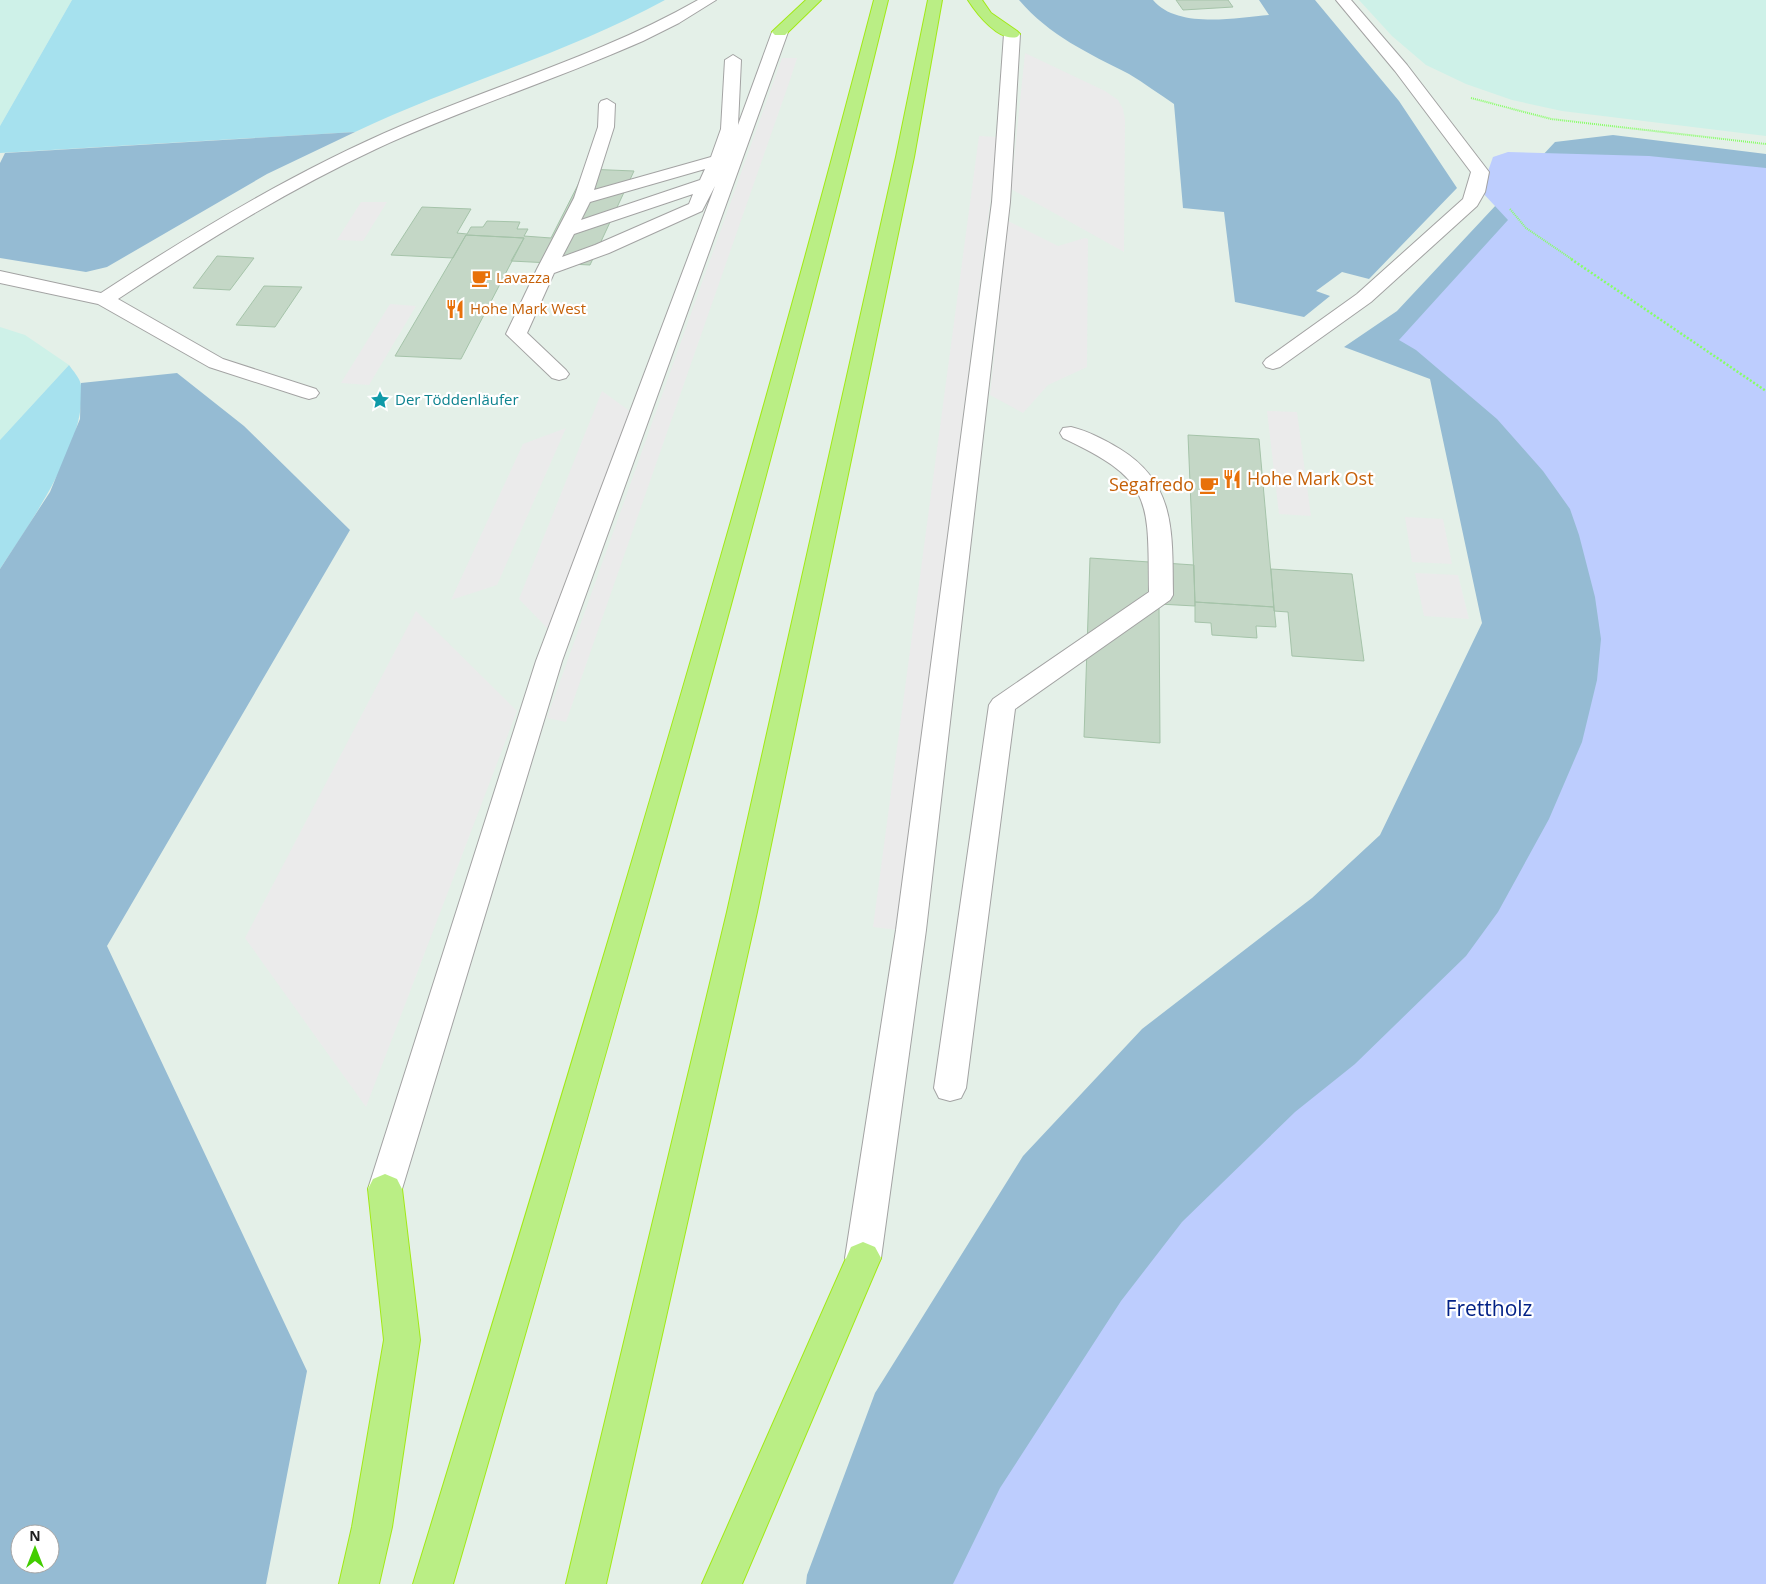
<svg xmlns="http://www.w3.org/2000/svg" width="1766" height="1584" font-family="'Open Sans',sans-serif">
  <rect width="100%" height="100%" fill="#e4f0e8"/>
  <path fill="#cef1e8" d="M0,0H72L0,126Z
    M1359,0H1766V136L1562,111L1512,100L1466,84L1426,65L1392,36Z
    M0,327L25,335L69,365L0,440Z"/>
  <path fill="#a6e1ee" d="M72,0H665C566,54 456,84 355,132L0,153V126Z
    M69,365C73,371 80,378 81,385C88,442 30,523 0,569V440Z"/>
  <path fill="#95bbd3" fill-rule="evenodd" d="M1019,0H1153C1177,29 1235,18 1269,15L1259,0H1315L1399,101L1457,188L1369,279L1342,272L1316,291L1330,296L1304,317L1235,302L1224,212L1183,208L1174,104C1159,94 1144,83 1129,74C1088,53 1050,36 1019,0Z
    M355,132L267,174L107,267L86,272L0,258V163L5,153Z
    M1613,135L1766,154V1584H806L807,1575L875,1393L1023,1156L1142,1029L1312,898L1380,835L1482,623L1430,379L1344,347L1397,311L1555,142Z
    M177,373L244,426L350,530L107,946L307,1371L266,1584H0V569L50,492L80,419L81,383ZM20,1534H50V1564H20Z"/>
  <path fill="#bdcdfe" d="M1508,152L1649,156L1766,168V1584H953L1000,1488L1121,1301L1182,1222L1295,1112L1355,1064L1466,956L1498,912L1549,819L1582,742L1597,680L1601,639L1595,597L1579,535L1570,509L1543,471L1497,419L1416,350L1399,340L1508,220L1481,191L1493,157Z"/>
  <path fill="#ebebeb" d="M1025,53L1105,91L1118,100L1123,109L1125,120L1124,252L1011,189Z
    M782,58H797L790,80L566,722L547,718Z
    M979,136L997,137L993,181L897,930L873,927Z
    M361,202H387L363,241L337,240Z
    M1008,221L1058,246L1085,238L1088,239L1087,367L1048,385L1023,413L990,395Z
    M390,304L416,306L369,385L341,383Z
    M602,391L631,412L549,630L519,599Z
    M1267,411L1297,412L1311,516L1279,514Z
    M566,428L497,585L451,600L523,444Z
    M1405,517L1443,519L1452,564L1412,562Z
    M1415,573L1458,575L1469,619L1424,616Z
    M416,611L517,711L366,1107L245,938Z"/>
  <path fill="#c4d7c6" stroke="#a5c3a9" d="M1176,0H1228L1233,7L1183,10Z
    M586,169L634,171L590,265L511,261L524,238L466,235L453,258L391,255L422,207L471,209L457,233L467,234L471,227H483L487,221L520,222L517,229H528L524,236L551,238Z
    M466,235L524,238L461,359L395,356Z
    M217,256L254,258L230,290L193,288Z
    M264,286L302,287L275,327L236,325Z
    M1188,435L1259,439L1274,607L1195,602Z
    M1090,558L1194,565L1195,606L1159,604L1160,743L1084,737Z
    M1271,569L1352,574L1364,661L1292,656L1288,612L1274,611Z
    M1195,602L1274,607L1276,627L1256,626L1257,638L1212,635L1211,623L1195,622Z"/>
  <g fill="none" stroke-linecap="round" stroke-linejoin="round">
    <g stroke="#a3a3a3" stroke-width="2">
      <path id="minor" d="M698,0H716L679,23L643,41C555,80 463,109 376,149C286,191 201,244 118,299L223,359L316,389L319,393L316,397L309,399L302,397L209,367L98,304L0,283V271L101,293C198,230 297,170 403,125C502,83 605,53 698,0Z
        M1336,0H1351L1407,65L1489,172L1485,192L1477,206L1371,302L1280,367L1273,369L1266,367L1263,363L1266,359L1357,294L1463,199L1471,172L1395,71Z
        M780,27L788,32L562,661L402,1189L397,1199L385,1204L373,1199L368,1189L536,661L715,186L702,211L609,253L554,273L527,333L566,370L569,374L566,378L559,380L552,378L506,334L537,269L574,198L598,127L599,104L601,101L607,99L615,104L614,127L594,190L711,157L721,129L725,60L733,55L741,60L738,125L772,32ZM705,169L700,180L581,220L590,202ZM693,194L689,204L595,245L562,257L574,234Z
        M1012,29L1020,34L1010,202L926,930L881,1258L875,1269L863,1274L851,1269L845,1258L896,930L992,202L1004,34Z
        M1071,427C1088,431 1105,440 1120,449C1177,484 1172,535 1173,595L1170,600L1015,709L966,1088L961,1098L950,1101L939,1098L934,1088L989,705L993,699L1149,592C1148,499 1153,480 1063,438L1060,433L1063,428Z"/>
    </g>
    <g stroke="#a2e916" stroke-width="2">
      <path id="highway" d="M806,0H821L785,35H775L772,32L775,29Z
        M874,0H888C758,532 605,1058 453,1584H413C574,1058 735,532 874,0Z
        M928,0H942L914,157L757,912L606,1584H566L727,912L896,157Z
        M968,0H982L991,13L1017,31L1020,34L1017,37C999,42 977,14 968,0Z
        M385,1174L397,1179L402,1189L420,1340L392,1527L379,1584H339L352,1527L384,1340L368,1189L373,1179Z
        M863,1242L875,1247L881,1258L742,1584H702L851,1247Z"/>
    </g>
    <path stroke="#87ff66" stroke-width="2" stroke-dasharray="1 1" stroke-linecap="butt" d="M1471,98L1551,119L1766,144
      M1510,209L1526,228L1573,260"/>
    <path stroke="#87ff66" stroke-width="2.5" stroke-dasharray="2 2" stroke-linecap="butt" d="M1571,259L1766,391"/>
    <use href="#minor" fill="#fff" fill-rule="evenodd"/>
    <use href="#highway" fill="#baee85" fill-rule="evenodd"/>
  </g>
  <defs>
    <g id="cafe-bare" transform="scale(1.5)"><path d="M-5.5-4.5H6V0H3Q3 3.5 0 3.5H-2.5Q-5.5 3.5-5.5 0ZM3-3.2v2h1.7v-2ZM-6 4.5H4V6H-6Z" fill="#e8710a" stroke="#fff" stroke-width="2.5" paint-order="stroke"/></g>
    <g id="restaurant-bare" transform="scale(1.5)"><path d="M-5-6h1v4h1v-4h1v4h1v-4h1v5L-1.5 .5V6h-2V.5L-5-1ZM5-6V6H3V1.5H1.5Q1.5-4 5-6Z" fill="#e8710a" stroke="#fff" stroke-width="2.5" paint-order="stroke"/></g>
    <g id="sight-bare" transform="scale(1.5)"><path d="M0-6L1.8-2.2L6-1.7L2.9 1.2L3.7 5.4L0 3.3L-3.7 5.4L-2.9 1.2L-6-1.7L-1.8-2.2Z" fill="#0f9aa8" stroke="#fff" stroke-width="2.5" paint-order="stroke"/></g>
  </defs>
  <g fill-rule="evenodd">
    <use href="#cafe-bare" x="481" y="278"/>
    <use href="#restaurant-bare" x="455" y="309"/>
    <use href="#sight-bare" x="380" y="400"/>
    <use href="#restaurant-bare" x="1232" y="479"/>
    <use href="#cafe-bare" x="1209" y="485"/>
  </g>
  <g text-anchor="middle" stroke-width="4.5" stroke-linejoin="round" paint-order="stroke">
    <g font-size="15" fill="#c56008" stroke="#fff" text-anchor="start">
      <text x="496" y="283">Lavazza</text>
      <text x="470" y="314">Hohe Mark West</text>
    </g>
    <g font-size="15" fill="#0d838f" stroke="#fff" text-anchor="start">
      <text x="395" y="405">Der Töddenläufer</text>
    </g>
    <g font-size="18" fill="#c56008" stroke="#fff" text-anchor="start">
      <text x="1247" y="485">Hohe Mark Ost</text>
      <text x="1194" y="491" text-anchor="end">Segafredo</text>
    </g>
    <g font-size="21" fill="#032286" stroke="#fff">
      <text x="1489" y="1316">Frettholz</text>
    </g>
  </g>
  <g transform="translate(35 1549)"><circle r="24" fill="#ffffff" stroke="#a5a5a5"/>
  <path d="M0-4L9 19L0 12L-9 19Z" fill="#42cd00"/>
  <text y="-8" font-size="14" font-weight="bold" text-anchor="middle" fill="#1f1f1f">N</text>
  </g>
</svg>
